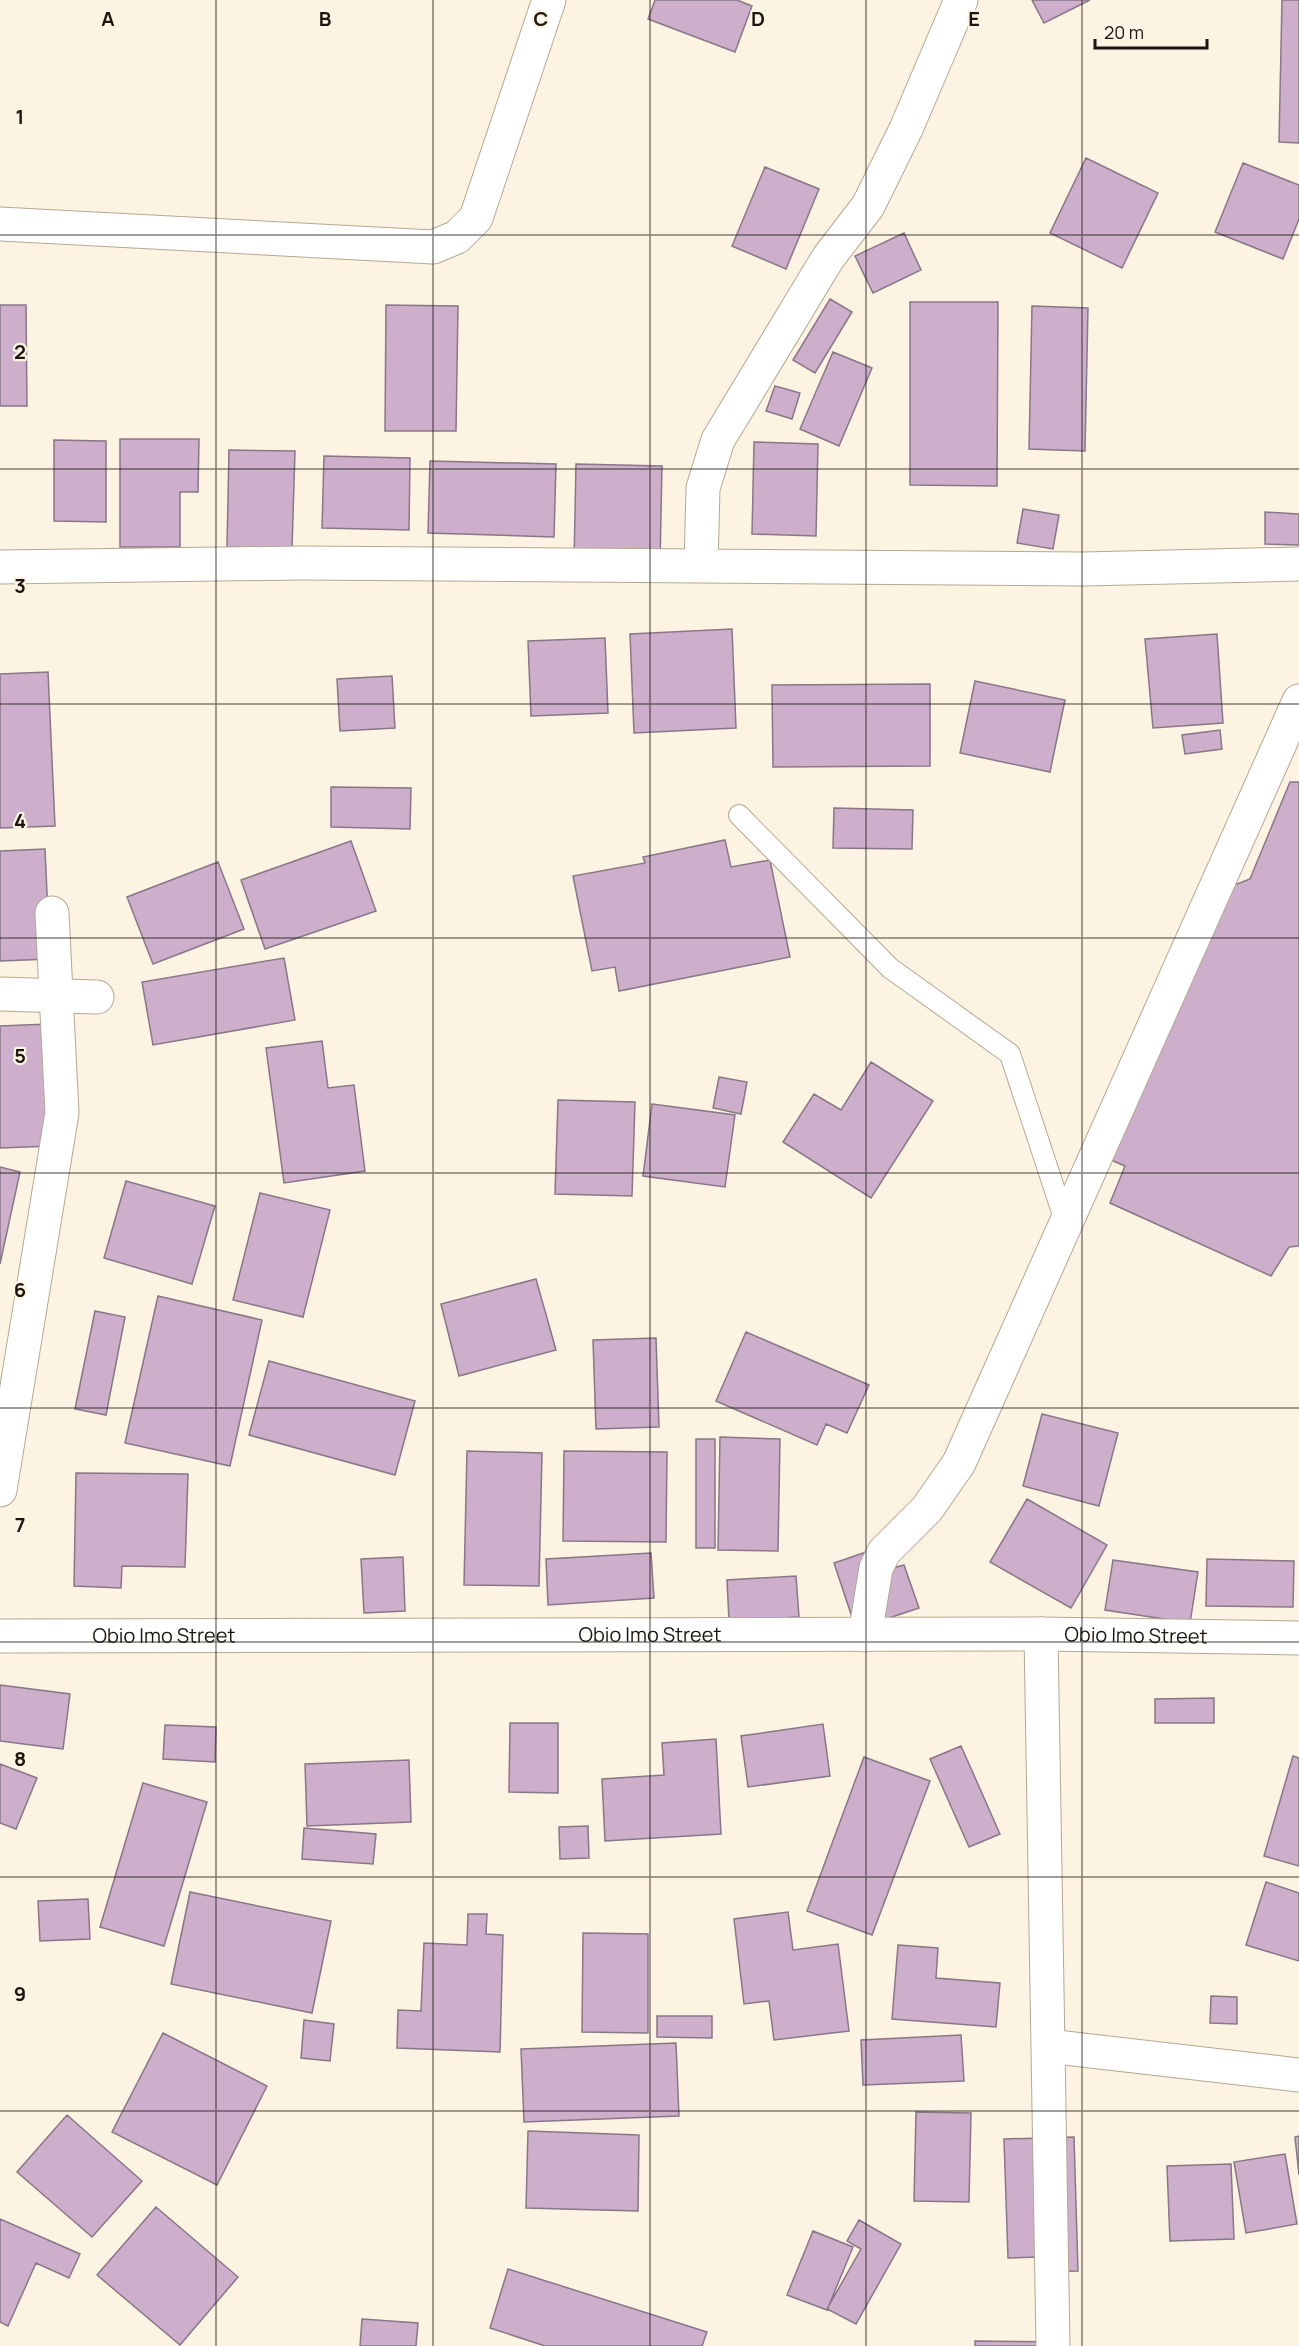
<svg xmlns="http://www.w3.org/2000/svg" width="1299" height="2346" font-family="Manrope,sans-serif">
  <rect width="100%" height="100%" fill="#fdf3e2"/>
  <path fill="#cdaecb" stroke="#887787" stroke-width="1.5" d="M655,0H737L752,6L735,52L648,19Z
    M1032,0H1090L1044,23Z
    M1282,0H1299V143L1279,142Z
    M1086,158L1158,193L1122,268L1050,233Z
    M1243,163L1299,185V219L1283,259L1215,232Z
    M765,167L819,189L786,269L732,246Z
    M904,233L921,270L873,293L855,256Z
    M830,299L852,312L815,373L793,360Z
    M910,302H998L997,486L910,485Z
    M0,305H26L27,406H0Z
    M386,305L458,306L456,431H385Z
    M1032,306L1088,308L1085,451L1029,449Z
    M833,352L872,368L839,446L800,429Z
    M775,386L800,393L792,419L766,411Z
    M120,439H199L198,492H180V547H120Z
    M54,440L106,441V522L54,521Z
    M754,442L818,444L816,536L752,534Z
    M229,450L295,451L292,549L227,547Z
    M324,456L410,458L409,530L322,528Z
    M430,461L556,464L554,537L428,533Z
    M576,464L662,466L660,564L574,562Z
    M1023,509L1059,515L1053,549L1017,543Z
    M1265,512L1299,514V545L1265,544Z
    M732,629L736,728L634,733L630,634Z
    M1217,634L1223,723L1153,728L1145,639Z
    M605,638L608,713L531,716L528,641Z
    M48,672L55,826L0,828V674Z
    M392,676L395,728L340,731L337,679Z
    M975,681L1065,700L1050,772L960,753Z
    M930,684V766L773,767L772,685Z
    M1220,730L1222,749L1185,754L1182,735Z
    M1290,782H1299V1246L1289,1247L1271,1276L1110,1203L1125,1166L1104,1157L1229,887L1250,879Z
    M331,787L411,788L410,829L331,827Z
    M834,808L913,810L912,849L833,848Z
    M725,840L731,867L770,860L790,957L619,991L615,967L592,971L573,876L645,863L643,857Z
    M351,841L376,911L265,949L241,880Z
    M45,849L50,959L0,961V851Z
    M218,862L244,929L153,964L127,897Z
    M284,958L295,1020L153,1045L142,982Z
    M48,1024L52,1146L0,1148V1026Z
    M322,1041L328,1088L354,1085L365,1171L284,1183L266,1048Z
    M871,1062L933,1101L871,1198L783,1142L814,1094L841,1110Z
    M719,1077L747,1082L741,1114L713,1108Z
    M558,1100L635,1102L632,1196L555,1194Z
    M652,1104L735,1115L725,1187L643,1176Z
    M0,1167L20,1172L0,1264Z
    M126,1181L215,1206L192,1284L104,1258Z
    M260,1193L330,1210L303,1317L233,1300Z
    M536,1279L556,1350L459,1376L441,1304Z
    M158,1296L262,1320L230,1466L125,1443Z
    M95,1311L125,1317L106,1415L75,1409Z
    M746,1332L869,1385L847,1433L826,1424L817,1445L716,1401Z
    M656,1338L659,1427L596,1429L593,1340Z
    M269,1361L415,1401L395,1475L249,1435Z
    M1042,1414L1118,1433L1099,1506L1023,1486Z
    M720,1437L780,1439L778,1551L718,1550Z
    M696,1439H715V1548H696Z
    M467,1451L542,1453L539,1586L464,1585Z
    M564,1451L667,1452L666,1542L563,1541Z
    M76,1473L188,1474L185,1567L122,1566L121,1588L74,1586Z
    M1027,1499L1107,1545L1071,1608L990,1562Z
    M878,1548L885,1570L904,1565L919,1608L856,1629L834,1563Z
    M651,1553L654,1598L548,1605L546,1559Z
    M403,1557L405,1611L364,1613L361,1559Z
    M1207,1559L1294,1561L1293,1607L1206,1606Z
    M1113,1560L1198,1572L1190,1623L1105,1610Z
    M796,1576L799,1617L729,1621L727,1580Z
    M0,1685L70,1694L63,1749L0,1741Z
    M1214,1698V1723H1155V1699Z
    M510,1723H558V1793L509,1792Z
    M823,1724L830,1776L748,1787L741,1736Z
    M165,1725L216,1727L215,1762L163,1759Z
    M716,1739L721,1834L605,1841L602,1779L664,1775L662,1743Z
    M961,1746L1000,1834L969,1847L930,1759Z
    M1293,1756L1299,1758V1866L1264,1856Z
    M864,1757L930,1781L872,1935L807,1911Z
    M409,1760L411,1822L307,1826L305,1764Z
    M0,1764L37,1778L16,1829L0,1823Z
    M143,1783L207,1802L164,1946L100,1927Z
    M588,1826L589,1858L560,1859L559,1827Z
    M304,1828L376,1834L373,1864L302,1859Z
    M1266,1882L1299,1893V1961L1246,1945Z
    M190,1892L331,1921L312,2013L171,1984Z
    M88,1899L90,1939L40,1941L38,1901Z
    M788,1912L793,1950L838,1944L849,2031L774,2040L769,2001L744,2004L734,1919Z
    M468,1914H487L486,1934L503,1935L500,2052L397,2048L398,2010L421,2011L424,1943L467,1945Z
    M583,1933L648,1934V2033L582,2032Z
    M898,1945L938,1948L936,1978L1000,1983L996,2027L892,2019Z
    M1211,1996L1237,1997V2024L1210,2023Z
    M657,2016H712V2038L657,2037Z
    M304,2020L334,2024L330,2061L301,2058Z
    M163,2033L267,2086L217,2185L112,2132Z
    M961,2035L964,2081L863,2085L861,2040Z
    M676,2043L679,2116L524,2122L521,2049Z
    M916,2112L971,2113L969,2202L914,2201Z
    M67,2115L142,2181L92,2237L17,2172Z
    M528,2131L639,2135L638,2211L526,2208Z
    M1299,2136V2175L1295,2137Z
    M1074,2137L1078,2271L1036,2272V2257L1008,2258L1004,2139Z
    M1285,2154L1297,2224L1246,2233L1234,2162Z
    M1231,2164L1234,2239L1170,2241L1167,2166Z
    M156,2207L238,2277L180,2345L97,2275Z
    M0,2219L80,2254L69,2278L36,2263L8,2326L0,2322Z
    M859,2220L901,2244L856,2324L827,2309L861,2249L847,2241Z
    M813,2231L853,2247L827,2310L787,2295Z
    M508,2269L707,2332L702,2346H545L490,2328Z
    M362,2319L418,2323L416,2346H360Z
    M975,2341L1069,2342V2346H975Z"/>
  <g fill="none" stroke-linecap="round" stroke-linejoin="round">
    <g stroke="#b4a894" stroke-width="22">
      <path id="lane" d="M739,815L890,968L1010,1054L1066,1224"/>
    </g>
    <g stroke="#b4a894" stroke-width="35">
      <path id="street" d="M0,224L433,247L457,237L476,218L549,0
        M701,566L703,488L718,440L828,258L868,206L906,129L961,0
        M0,567L303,563L1084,569L1299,564
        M0,994L97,997
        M0,1490L62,1113L52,913
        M1041,1634L1053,2346
        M865,1635L876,1568L884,1552L927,1509L959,1463L1299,701
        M1048,2046L1299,2075"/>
    </g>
    <g stroke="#b4a894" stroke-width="35">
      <g id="secondary">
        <path id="s1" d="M0,1636L1041,1634L1299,1638"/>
      </g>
    </g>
    <use href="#lane" stroke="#fff" stroke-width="20"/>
    <use href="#street" stroke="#fff" stroke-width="33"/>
    <use href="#secondary" stroke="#fff" stroke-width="33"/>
  </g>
  <path fill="none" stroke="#1a150e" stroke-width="1.5" stroke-opacity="0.55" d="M216,0V2346M433,0V2346M650,0V2346M866,0V2346M1082,0V2346M0,235H1299M0,469H1299M0,704H1299M0,938H1299M0,1173H1299M0,1408H1299M0,1642H1299M0,1877H1299M0,2111H1299"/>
  <g text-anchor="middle" stroke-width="4.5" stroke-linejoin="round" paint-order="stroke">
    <g font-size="20" fill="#1a150e" stroke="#fdf3e2">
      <text dy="7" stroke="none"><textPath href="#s1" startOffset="650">Obio Imo Street</textPath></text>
      <text dy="7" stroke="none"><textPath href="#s1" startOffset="1136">Obio Imo Street</textPath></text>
      <text dy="7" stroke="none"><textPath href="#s1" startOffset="164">Obio Imo Street</textPath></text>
    </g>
  </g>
  <g font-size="20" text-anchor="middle" font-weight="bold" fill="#1a150e" stroke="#fdf3e2" stroke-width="4.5" stroke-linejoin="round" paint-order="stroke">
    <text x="108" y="26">A</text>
    <text x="325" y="26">B</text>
    <text x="541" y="26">C</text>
    <text x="758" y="26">D</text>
    <text x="974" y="26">E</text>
    <text x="20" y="124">1</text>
    <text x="20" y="359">2</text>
    <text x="20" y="593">3</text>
    <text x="20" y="828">4</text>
    <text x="20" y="1063">5</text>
    <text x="20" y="1297">6</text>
    <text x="20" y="1532">7</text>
    <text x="20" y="1766">8</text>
    <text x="20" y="2001">9</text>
  </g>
  <path d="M1095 39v9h112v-9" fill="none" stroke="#1a150e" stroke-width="3"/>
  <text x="1104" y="39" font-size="18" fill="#1a150e" stroke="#fdf3e2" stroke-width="4.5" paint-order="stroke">20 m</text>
</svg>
